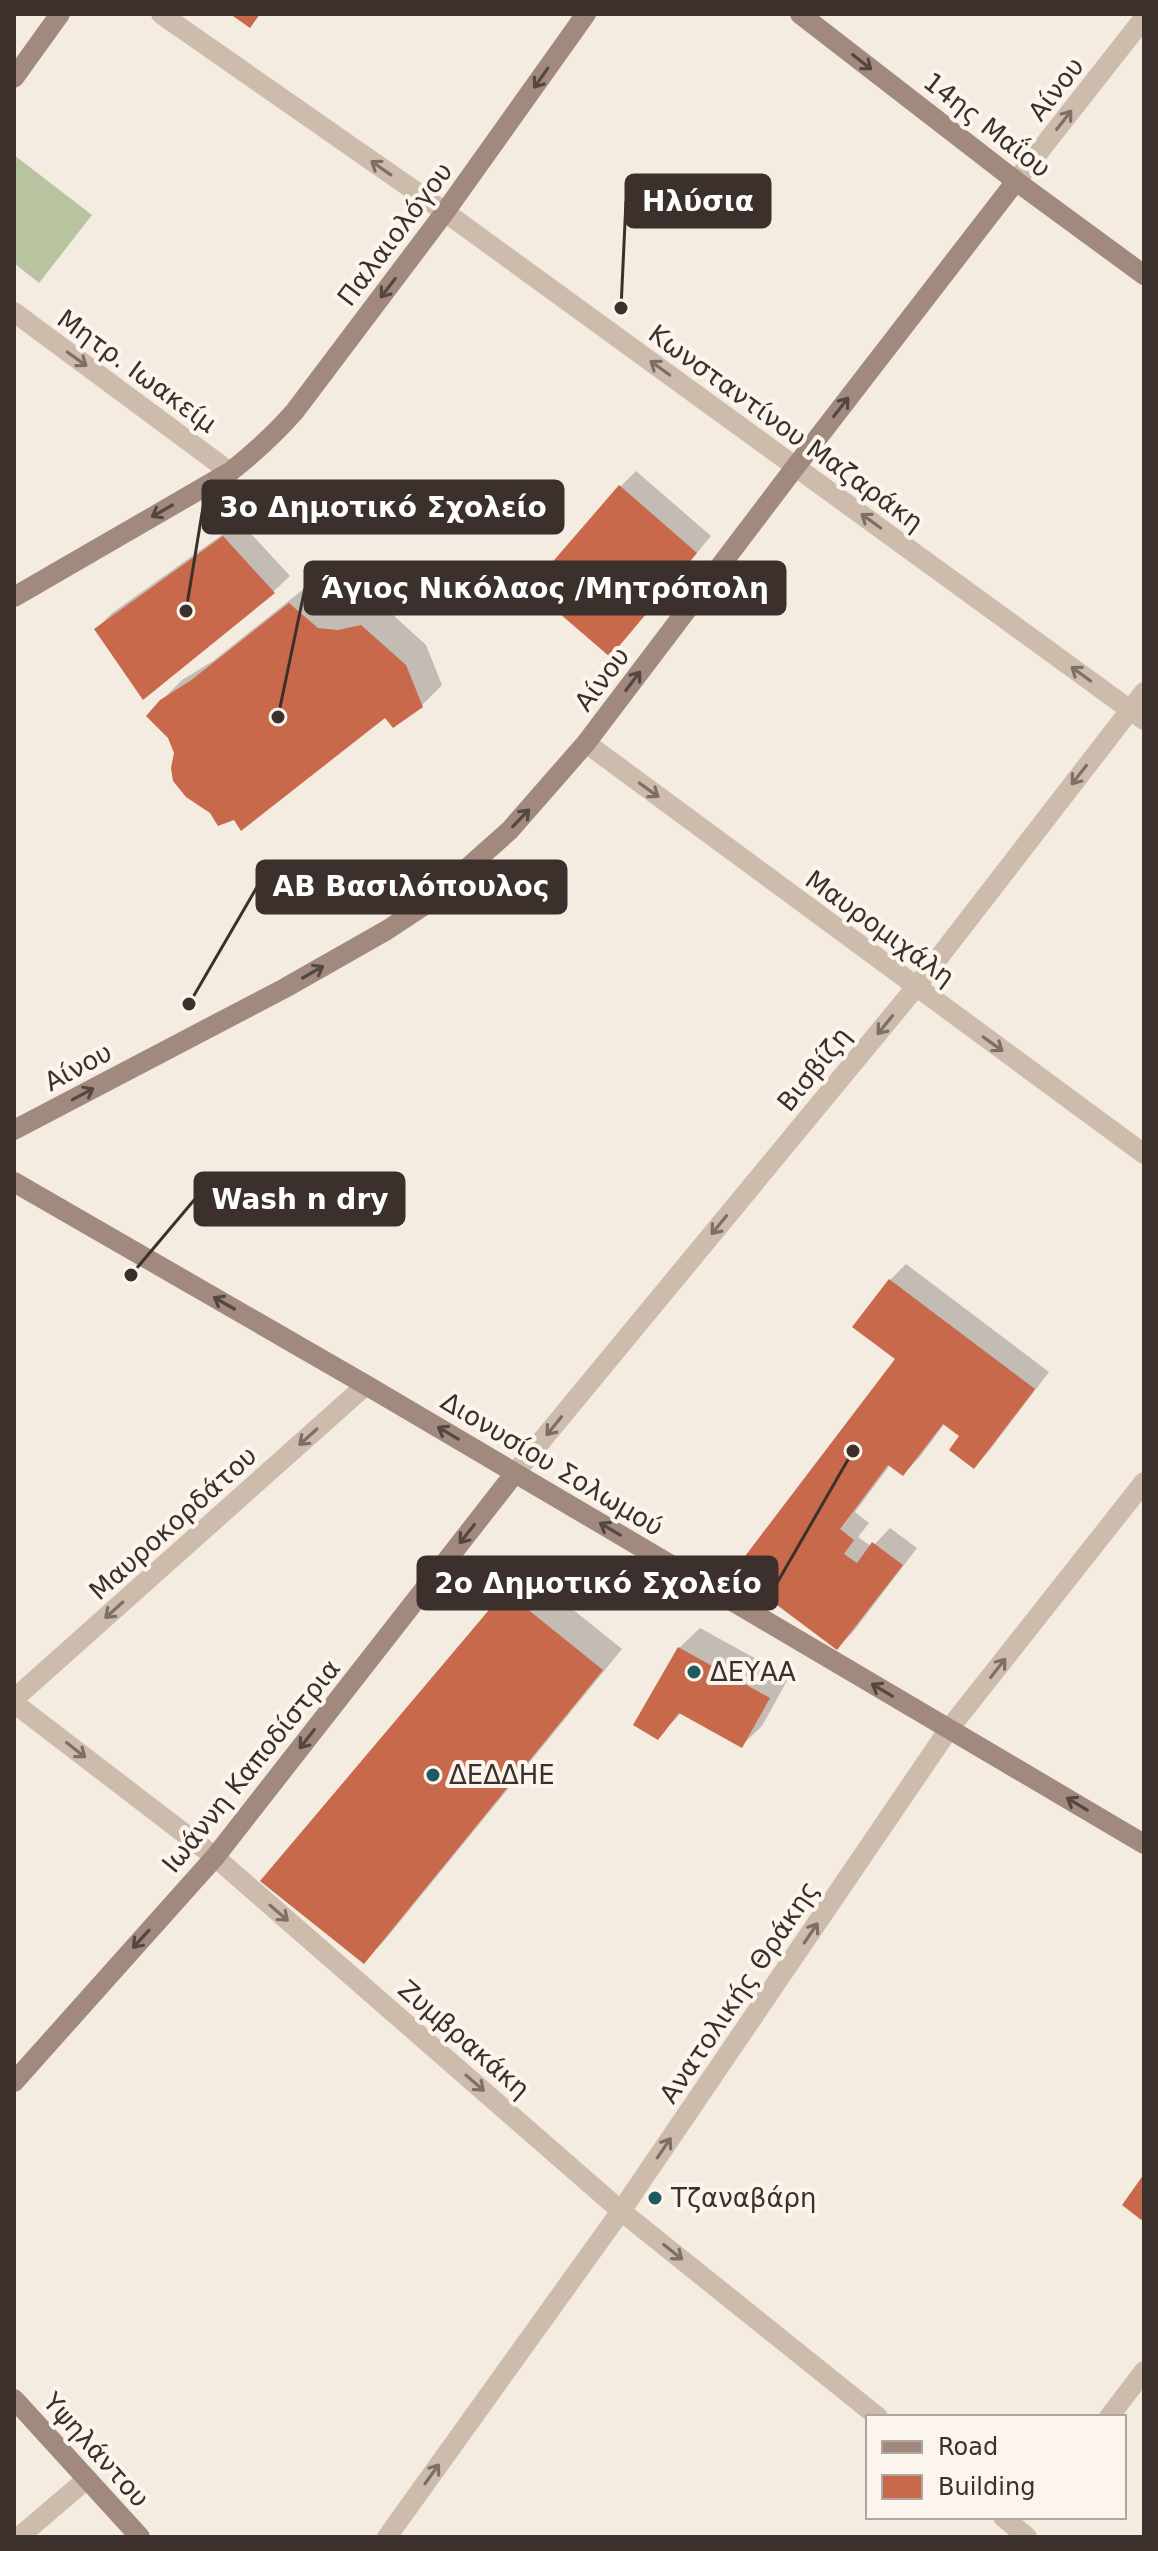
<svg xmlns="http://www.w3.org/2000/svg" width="1158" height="2551" font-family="'DejaVu Sans',sans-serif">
  <rect width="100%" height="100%" fill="#f4ebe1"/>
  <path fill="#b8c4a0" d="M14,155L92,215L39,283L14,263Z"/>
  <path fill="#0003" d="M636,471L711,536L625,639L620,487Z
    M240,522L290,576L274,591L143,697L96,629L112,613Z
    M310,584L339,609L359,611L382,605L426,645L442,685L422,705L386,715L234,818L211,812L176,752L161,701L182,680L213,661Z
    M906,1264L1049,1372L989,1451L974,1467L962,1436L945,1423L919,1458L903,1474L890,1465L855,1512L869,1523L858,1537L872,1547L890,1528L917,1548L853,1632L837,1648L736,1571L898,1358L890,1280Z
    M526,1572L622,1649L384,1941L364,1962L506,1592Z
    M700,1628L789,1677L762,1726L741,1746L682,1712L658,1737L679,1648Z"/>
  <path fill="#c8694b" d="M230,14H260L250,28Z
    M619,485L697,553L610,657L530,588Z
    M223,536L275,593L143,700L94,629Z
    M289,603L318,628L338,630L361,625L406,665L423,707L393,728L385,718L241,831L234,820L218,826L210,813L186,797L173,781L171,768L174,753L168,738L146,716L160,700L190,681Z
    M889,1279L1035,1389L974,1469L949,1450L959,1436L943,1424L903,1476L888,1465L840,1529L854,1540L844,1554L857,1563L872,1542L903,1565L837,1650L733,1572L895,1359L852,1327Z
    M505,1591L603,1670L364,1964L260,1881Z
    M678,1647L770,1698L742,1748L679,1713L658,1740L633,1725Z
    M1144,2174V2222L1122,2205Z"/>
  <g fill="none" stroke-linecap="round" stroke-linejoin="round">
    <path stroke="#cdbbac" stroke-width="20" d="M161,14L445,212L1144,720
      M1016,181L1144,18
      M14,312L230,472
      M586,743L1144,1154
      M515,1473L916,987L1144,692
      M14,1699L366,1385
      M14,1703L215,1857L621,2211L878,2417
      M1109,2417L1144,2371
      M1003,2517L1027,2537
      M19,2537L87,2479
      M387,2537L621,2211L949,1729L1144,1482"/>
    <path stroke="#a18a7d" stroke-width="20" d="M800,14L1016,181L1144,275
      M14,78L60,14
      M14,597L230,472C254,453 275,434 295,411L445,212L586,14
      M14,1130L285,988L387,930L428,903L510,830L586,743L796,466L1016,181
      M14,1182L366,1385L1144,1844
      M14,2082L215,1857L515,1473
      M14,2399L140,2537"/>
  </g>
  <defs><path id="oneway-shaft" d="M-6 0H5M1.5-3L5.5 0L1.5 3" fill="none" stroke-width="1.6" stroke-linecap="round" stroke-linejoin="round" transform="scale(2)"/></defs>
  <g stroke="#544640">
    <use href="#oneway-shaft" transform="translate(862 62) rotate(38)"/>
    <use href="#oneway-shaft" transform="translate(541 78) rotate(125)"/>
    <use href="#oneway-shaft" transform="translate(388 288) rotate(127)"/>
    <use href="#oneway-shaft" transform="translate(841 407) rotate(-52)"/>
    <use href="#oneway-shaft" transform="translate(162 511) rotate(150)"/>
    <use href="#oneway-shaft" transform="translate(633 681) rotate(-53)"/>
    <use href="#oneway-shaft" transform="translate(521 818) rotate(-46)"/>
    <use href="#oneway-shaft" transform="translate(313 972) rotate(-30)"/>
    <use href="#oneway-shaft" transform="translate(83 1094) rotate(-28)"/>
    <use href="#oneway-shaft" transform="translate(224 1303) rotate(-150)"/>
    <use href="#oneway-shaft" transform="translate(448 1433) rotate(-149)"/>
    <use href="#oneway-shaft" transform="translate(610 1529) rotate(-149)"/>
    <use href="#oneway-shaft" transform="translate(467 1534) rotate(128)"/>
    <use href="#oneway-shaft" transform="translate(882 1690) rotate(-149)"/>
    <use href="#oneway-shaft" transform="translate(307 1739) rotate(128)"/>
    <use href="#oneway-shaft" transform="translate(1077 1804) rotate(-149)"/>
    <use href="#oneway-shaft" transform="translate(141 1939) rotate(132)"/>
  </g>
  <g stroke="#7d6f65">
    <use href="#oneway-shaft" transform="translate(1064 120) rotate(-52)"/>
    <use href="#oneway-shaft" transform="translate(381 168) rotate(-145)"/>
    <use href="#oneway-shaft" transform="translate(77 359) rotate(36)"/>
    <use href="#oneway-shaft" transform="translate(660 368) rotate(-144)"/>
    <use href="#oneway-shaft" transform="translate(871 521) rotate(-144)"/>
    <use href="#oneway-shaft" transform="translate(1081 674) rotate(-144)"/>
    <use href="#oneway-shaft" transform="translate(1079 775) rotate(128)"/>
    <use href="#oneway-shaft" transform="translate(649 790) rotate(36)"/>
    <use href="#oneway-shaft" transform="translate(885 1025) rotate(129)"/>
    <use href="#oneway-shaft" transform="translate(993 1044) rotate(36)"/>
    <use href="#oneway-shaft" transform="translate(719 1225) rotate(129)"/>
    <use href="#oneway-shaft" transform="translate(554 1426) rotate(129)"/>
    <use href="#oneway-shaft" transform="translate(308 1437) rotate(138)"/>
    <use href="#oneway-shaft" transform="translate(114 1610) rotate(138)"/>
    <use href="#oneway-shaft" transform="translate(998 1668) rotate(-52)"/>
    <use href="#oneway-shaft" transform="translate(76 1750) rotate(38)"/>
    <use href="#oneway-shaft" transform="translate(279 1913) rotate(41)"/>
    <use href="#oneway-shaft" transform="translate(811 1933) rotate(-56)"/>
    <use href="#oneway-shaft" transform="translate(475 2083) rotate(41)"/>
    <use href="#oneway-shaft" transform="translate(664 2148) rotate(-56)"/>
    <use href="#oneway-shaft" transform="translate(673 2252) rotate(39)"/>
    <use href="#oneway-shaft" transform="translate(432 2474) rotate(-54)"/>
  </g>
  <g fill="#1f5a5e" stroke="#fbf5ee" stroke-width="3">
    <circle cx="694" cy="1672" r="8"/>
    <circle cx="433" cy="1775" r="8"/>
    <circle cx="655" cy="2198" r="8"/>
  </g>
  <g text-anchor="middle" stroke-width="8" stroke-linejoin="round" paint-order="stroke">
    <g font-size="26" fill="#3b302b" stroke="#fbf5ee">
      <text transform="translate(1056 89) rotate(-52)" y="9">Αίνου</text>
      <text transform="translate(987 125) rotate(38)" y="9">14ης Μαΐου</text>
      <text transform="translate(395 234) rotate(-53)" y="9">Παλαιολόγου</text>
      <text transform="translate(137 371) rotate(36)" y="9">Μητρ. Ιωακείμ</text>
      <text transform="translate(786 428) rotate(36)" y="9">Κωνσταντίνου Μαζαράκη</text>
      <text transform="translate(602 679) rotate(-53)" y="9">Αίνου</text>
      <text transform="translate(880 928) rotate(36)" y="9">Μαυρομιχάλη</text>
      <text transform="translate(78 1067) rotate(-28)" y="9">Αίνου</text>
      <text transform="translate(814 1069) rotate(-51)" y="9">Βισβίζη</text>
      <text transform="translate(552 1464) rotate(31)" y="9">Διονυσίου Σολωμού</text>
      <text transform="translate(173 1523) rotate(-42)" y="9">Μαυροκορδάτου</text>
      <text transform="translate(251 1766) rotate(-51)" y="9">Ιωάννη Καποδίστρια</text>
      <text transform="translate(739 1992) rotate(-56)" y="9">Ανατολικής Θράκης</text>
      <text transform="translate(464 2039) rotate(41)" y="9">Ζυμβρακάκη</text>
      <text transform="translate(96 2450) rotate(48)" y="9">Υψηλάντου</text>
    </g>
    <g font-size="26" fill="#3b302b" stroke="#fbf5ee" text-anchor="start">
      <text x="710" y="1681">ΔΕΥΑΑ</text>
      <text x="449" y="1784">ΔΕΔΔΗΕ</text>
      <text x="671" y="2207">Τζαναβάρη</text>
    </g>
  </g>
  <path fill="none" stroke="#3b302b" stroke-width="3" d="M621 308L626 201M186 611L203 507M278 717L305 588M189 1004L257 887M131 1275L195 1199M853 1451L777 1583"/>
  <g fill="#3b302b" stroke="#fbf5ee" stroke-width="3">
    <circle cx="621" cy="308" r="8"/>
    <circle cx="186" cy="611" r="8"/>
    <circle cx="278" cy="717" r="8"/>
    <circle cx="189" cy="1004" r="8"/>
    <circle cx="131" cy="1275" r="8"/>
    <circle cx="853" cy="1451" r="8"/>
  </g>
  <g fill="#3b302b" stroke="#3b302b" stroke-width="3">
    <rect x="626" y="175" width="144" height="52" rx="8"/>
    <rect x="203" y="481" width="360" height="52" rx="8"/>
    <rect x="305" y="562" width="480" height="52" rx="8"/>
    <rect x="257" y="861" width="309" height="52" rx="8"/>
    <rect x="195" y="1173" width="209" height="52" rx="8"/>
    <rect x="418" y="1557" width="359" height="52" rx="8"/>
  </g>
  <g font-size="28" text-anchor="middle" font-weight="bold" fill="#fff">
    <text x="698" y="211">Ηλύσια</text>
    <text x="383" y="517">3ο Δημοτικό Σχολείο</text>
    <text x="545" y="598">Άγιος Νικόλαος /Μητρόπολη</text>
    <text x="411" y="896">ΑΒ Βασιλόπουλος</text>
    <text x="300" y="1209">Wash n dry</text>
    <text x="598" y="1593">2o Δημοτικό Σχολείο</text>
  </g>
  <rect width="1158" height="2551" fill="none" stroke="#3b302b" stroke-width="32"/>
  <rect x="866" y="2415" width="260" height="104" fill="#fbf5ee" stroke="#aea6a0" stroke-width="2"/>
  <rect x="882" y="2441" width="40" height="12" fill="#a18a7d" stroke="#aea6a0" stroke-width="2"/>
  <text x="938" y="2455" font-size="24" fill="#3b302b">Road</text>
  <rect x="882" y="2475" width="40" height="24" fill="#c8694b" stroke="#aea6a0" stroke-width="2"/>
  <text x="938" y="2495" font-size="24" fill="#3b302b">Building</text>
</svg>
